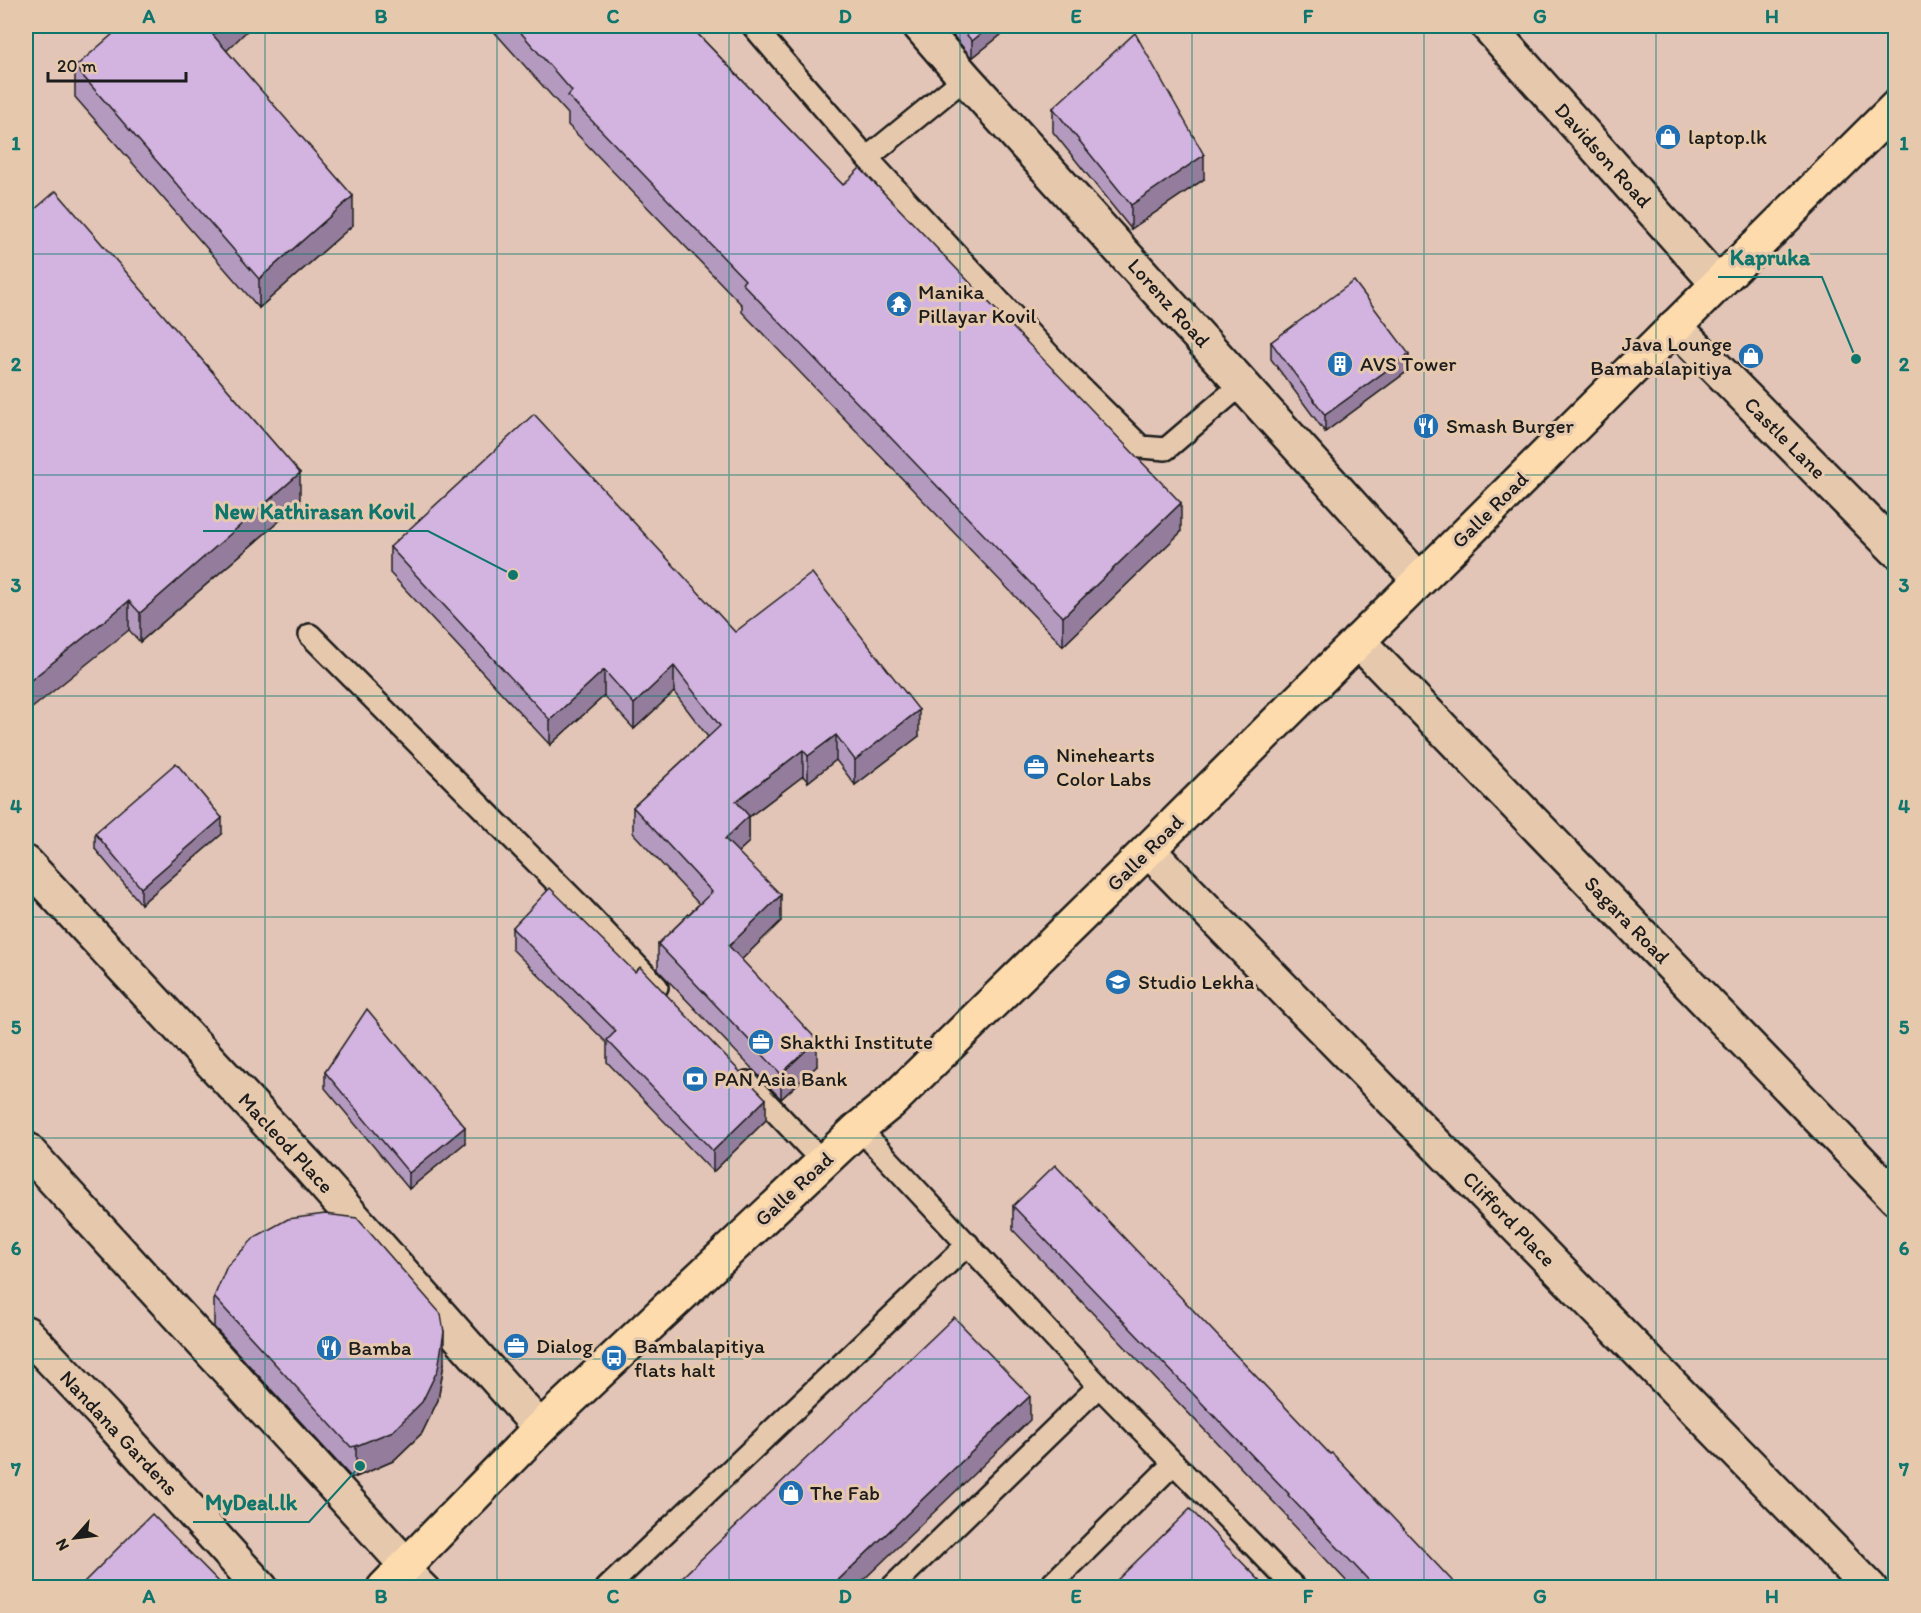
<svg xmlns="http://www.w3.org/2000/svg" width="1921" height="1613" font-family="Itim,sans-serif">
  <rect width="100%" height="100%" fill="#e2c5b7"/>
  <filter id="ink" filterUnits="userSpaceOnUse"><feTurbulence type="fractalNoise" baseFrequency=".0167" numOctaves="2"/><feDisplacementMap in="SourceGraphic" scale="12" xChannelSelector="R" yChannelSelector="G"/><feConvolveMatrix kernelMatrix="1 2 1 2 8 2 1 2 1" color-interpolation-filters="sRGB"/></filter>
  <g filter="url(#ink)">
    <g fill="none" stroke-linecap="round" stroke-linejoin="round">
      <g stroke="#1c1c1c" stroke-width="26">
        <path id="service" d="M753,26L867,158L1063,370L1141,447L1166,449L1242,384
          M867,158L965,78
          M310,635L583,909L657,987
          M747,1082L823,1162
          M859,1128L1099,1386L1295,1588
          M406,1565L429,1588
          M607,1588L968,1244
          M891,1588L1099,1386
          M1048,1588L1174,1463"/>
      </g>
      <g stroke="#1c1c1c" stroke-width="38">
        <path id="minor" d="M920,26L965,78L1419,580
          M1488,26L1718,284
          M1675,326L1896,550
          M1358,641L1896,1198
          M1148,850L1870,1588
          M26,863L307,1165L540,1428
          M26,1149L406,1565
          M26,1333L105,1416L261,1588"/>
      </g>
      <g stroke="#1c1c1c" stroke-width="38">
        <path id="trunk" d="M384,1588L540,1428L859,1128L891,1102L1148,850L1896,107"/>
      </g>
      <use href="#service" stroke="#e6c9ad" stroke-width="21"/>
      <use href="#minor" stroke="#e6c9ad" stroke-width="33"/>
      <use href="#trunk" stroke="#fedbac" stroke-width="33"/>
    </g>
    <path fill="#b59ac0" stroke="#1c1c1c" stroke-width="1.5" d="M489,26H690L843,185L1181,532L1063,646L742,312V305L568,125V114Z
      M945,26H1012L972,58Z
      M226,50L353,225L259,308L75,97V67Z
      M1053,108L1204,179L1131,229L1053,132Z
      M26,217L300,503L140,642L129,630Z
      M1271,342L1409,370L1325,432L1271,359Z
      M390,547L735,632L919,736L855,785L836,760L808,782L803,776L749,817V842L738,852L781,921L741,960L817,1066L781,1099L658,970V944L699,904L633,833V807L708,737L674,692L634,729L604,696L550,745L390,573Z
      M95,833L222,834L141,904L95,849Z
      M512,928L766,1120L713,1172L607,1062V1043L512,949Z
      M325,1072L465,1143L409,1189L325,1088Z
      M1013,1206L1458,1587H1352L1288,1519V1517L1013,1230Z
      M214,1297L444,1363L438,1400L422,1433L393,1461L356,1477H351L214,1327Z"/>
    <path fill="#947d9c" stroke="#1c1c1c" stroke-width="1.5" d="M222,26H252L213,64V35Z
      M991,26H1012L972,58V41Z
      M1204,155V179L1131,229V205Z
      M353,196V225L259,308V279Z
      M1409,354V370L1325,432V415Z
      M300,473V503L140,642V613Z
      M1181,503V532L1063,646V617Z
      M129,601V630L26,713V684Z
      M674,666V692L634,729V704Z
      M604,670V696L550,745V720Z
      M919,710V736L855,785V760Z
      M836,735V760L808,782V756Z
      M803,750V776L749,817V842L725,864V839L736,801Z
      M222,818V834L141,904V888Z
      M781,895V921L729,972V946Z
      M817,1040V1066L781,1099V1074Z
      M766,1099V1120L713,1172V1151Z
      M465,1127V1143L409,1189V1173Z
      M444,1332V1363L438,1400L422,1433L393,1461L356,1477V1446Z
      M1030,1396V1420L856,1587H831Z"/>
    <path fill="#d3b3df" stroke="#1c1c1c" stroke-width="1.5" d="M122,26H222L213,35L353,196L259,279L75,67Z
      M515,26H690L843,185L860,168L1181,503L1063,617L742,283L745,280L568,96L572,91Z
      M959,26H991L972,41Z
      M1135,33L1204,155L1131,205L1053,108Z
      M56,191L300,473L140,613L129,601L26,684V217Z
      M1354,281L1409,354L1325,415L1271,342Z
      M534,414L735,632L812,573L919,710L855,760L836,735L808,756L803,750L736,801L749,816L725,839L781,895L729,946L817,1040L781,1074L658,944L712,892L633,807L720,726L674,666L634,704L604,670L550,720L390,547Z
      M176,763L222,818L141,888L95,833Z
      M550,888L635,972L640,967L766,1099L713,1151L607,1040L616,1031L512,928Z
      M367,1009L465,1127L409,1173L325,1072Z
      M1055,1165L1330,1454L1332,1453L1458,1587H1375L1288,1495L1289,1494L1013,1206Z
      M325,1214L357,1218L441,1314L444,1332L438,1369L422,1402L393,1431L356,1446L351,1447L214,1297L227,1266L255,1237L288,1219Z
      M954,1317L1030,1396L831,1587H672Z
      M1190,1509L1266,1587H1110Z
      M152,1514L224,1587H81L80,1586Z"/>
  </g>
  <path fill="none" stroke="#0f766e" stroke-width="1.5" stroke-opacity="0.55" d="M265,26V1588M497,26V1588M729,26V1588M960,26V1588M1192,26V1588M1424,26V1588M1656,26V1588M26,254H1896M26,475H1896M26,696H1896M26,917H1896M26,1138H1896M26,1359H1896"/>
  <defs>
    <g id="shop-disc" transform="scale(1.35)"><circle r="9.5" fill="#1f6fb2" stroke="#e6c9ad"/><path d="M-5-2.5h2.3a2.7 3.5 0 0 1 5.4 0H5L5.5 6h-11ZM-1.5-2.5h3a1.5 2.3 0 0 0-3 0Z" fill="#fff"/></g>
    <g id="temple-disc" transform="scale(1.35)"><circle r="9.5" fill="#1f6fb2" stroke="#e6c9ad"/><path d="M0-6L5-2H3V0L6.5 2.5H4V6H1.5V3h-3V6H-4V2.5H-6.5L-3 0V-2H-5Z" fill="#fff"/></g>
    <g id="building-disc" transform="scale(1.35)"><circle r="9.5" fill="#1f6fb2" stroke="#e6c9ad"/><path d="M-4-6H4V6H1V3H-1V6H-4ZM-2.5-4.3h1.7v1.8h-1.7ZM.8-4.3h1.7v1.8H.8ZM-2.5-1h1.7V.8h-1.7ZM.8-1h1.7V.8H.8Z" fill="#fff"/></g>
    <g id="restaurant-disc" transform="scale(1.35)"><circle r="9.5" fill="#1f6fb2" stroke="#e6c9ad"/><path d="M-5-6h1v4h1v-4h1v4h1v-4h1v5L-1.5 .5V6h-2V.5L-5-1ZM5-6V6H3V1.5H1.5Q1.5-4 5-6Z" fill="#fff"/></g>
    <g id="office-disc" transform="scale(1.35)"><circle r="9.5" fill="#1f6fb2" stroke="#e6c9ad"/><path d="M-6-3h4V-5.5h4V-3h4V5H-6ZM-1-4.5V-3h2v-1.5ZM-6 0V1H6V0Z" fill="#fff"/></g>
    <g id="school-disc" transform="scale(1.35)"><circle r="9.5" fill="#1f6fb2" stroke="#e6c9ad"/><path d="M0-5L7-2L0 1L-7-2ZM-4 1L0 2.5L4 1V4Q0 6-4 4Z" fill="#fff"/></g>
    <g id="bank-disc" transform="scale(1.35)"><circle r="9.5" fill="#1f6fb2" stroke="#e6c9ad"/><path d="M-6-4H6V4H-6ZM0-2.3a2.3 2.3 0 1 0 0 4.6a2.3 2.3 0 1 0 0-4.6Z" fill="#fff"/></g>
    <g id="bus-disc" transform="scale(1.35)"><circle r="9.5" fill="#1f6fb2" stroke="#e6c9ad"/><path d="M-5-6H5V4H4V6H2V4H-2V6H-4V4H-5ZM-3.5-4V0h7V-4ZM-3.5 1.2v1.5H-2V1.2ZM2 1.2v1.5H3.5V1.2Z" fill="#fff"/></g>
  </defs>
  <g fill-rule="evenodd">
    <use href="#shop-disc" x="1668" y="137"/>
    <use href="#temple-disc" x="899" y="304"/>
    <use href="#shop-disc" x="1751" y="356"/>
    <use href="#building-disc" x="1340" y="364"/>
    <use href="#restaurant-disc" x="1426" y="426"/>
    <use href="#office-disc" x="1036" y="767"/>
    <use href="#school-disc" x="1118" y="982"/>
    <use href="#office-disc" x="761" y="1042"/>
    <use href="#bank-disc" x="695" y="1079"/>
    <use href="#office-disc" x="516" y="1346"/>
    <use href="#restaurant-disc" x="329" y="1348"/>
    <use href="#bus-disc" x="614" y="1358"/>
    <use href="#shop-disc" x="791" y="1493"/>
  </g>
  <g text-anchor="middle" stroke-width="6" stroke-linejoin="round" paint-order="stroke">
    <g font-size="21" fill="#1c1c1c" stroke="#e6c9ad" text-anchor="start">
      <text x="1688" y="144">laptop.lk</text>
      <text x="918" y="299">Manika<tspan x="918" dy="24">Pillayar Kovil</tspan></text>
      <text x="1732" y="351" text-anchor="end">Java Lounge<tspan x="1732" dy="24">Bamabalapitiya</tspan></text>
      <text x="1360" y="371">AVS Tower</text>
      <text x="1446" y="433">Smash Burger</text>
      <text x="1056" y="762">Ninehearts<tspan x="1056" dy="24">Color Labs</tspan></text>
      <text x="1138" y="989">Studio Lekha</text>
      <text x="780" y="1049">Shakthi Institute</text>
      <text x="714" y="1086">PAN Asia Bank</text>
      <text x="536" y="1353">Dialog</text>
      <text x="634" y="1353">Bambalapitiya<tspan x="634" dy="24">flats halt</tspan></text>
      <text x="348" y="1355">Bamba</text>
      <text x="810" y="1500">The Fab</text>
    </g>
    <g font-size="21" fill="#1c1c1c" stroke="#e6c9ad">
      <text transform="translate(1603 155) rotate(48)" y="7">Davidson Road</text>
      <text transform="translate(1169 303) rotate(48)" y="7">Lorenz Road</text>
      <text transform="translate(1785 438) rotate(45)" y="7">Castle Lane</text>
      <text transform="translate(1490 510) rotate(-45)" y="7">Galle Road</text>
      <text transform="translate(1145 853) rotate(-45)" y="7">Galle Road</text>
      <text transform="translate(1627 920) rotate(46)" y="7">Sagara Road</text>
      <text transform="translate(286 1143) rotate(47)" y="7">Macleod Place</text>
      <text transform="translate(794 1189) rotate(-43)" y="7">Galle Road</text>
      <text transform="translate(1509 1219) rotate(46)" y="7">Clifford Place</text>
      <text transform="translate(119 1433) rotate(47)" y="7">Nandana Gardens</text>
    </g>
  </g>
  <path fill="none" stroke="#0f766e" stroke-width="2" d="M1856 359L1822 277H1718M513 575L428 531H203M360 1466L309 1522H193"/>
  <g fill="#0f766e" stroke="#e6c9ad" stroke-width="2">
    <circle cx="1856" cy="359" r="6"/>
    <circle cx="513" cy="575" r="6"/>
    <circle cx="360" cy="1466" r="6"/>
  </g>
  <g font-size="22" text-anchor="middle" font-weight="bold" fill="#0f766e" stroke="#e6c9ad" stroke-width="6" stroke-linejoin="round" paint-order="stroke">
    <text x="1770" y="265">Kapruka</text>
    <text x="315" y="519">New Kathirasan Kovil</text>
    <text x="251" y="1510">MyDeal.lk</text>
  </g>
  <rect width="1921" height="1613" fill="none" stroke="#e6c9ad" stroke-width="66"/>
  <g transform="translate(75 1538) rotate(242)" stroke="#e6c9ad" stroke-width="4.5" paint-order="stroke">
  <path d="M0-4.5L10 22L0 15L-10 22Z" fill="#1c1c1c"/>
  <text y="-9" font-size="16" font-weight="bold" text-anchor="middle" fill="#1c1c1c">N</text>
  </g>
  <path d="M48 72v9h138v-9" fill="none" stroke="#1c1c1c" stroke-width="3"/>
  <text x="57" y="72" font-size="18" fill="#1c1c1c" stroke="#e6c9ad" stroke-width="4.5" paint-order="stroke">20 m</text>
  <rect x="33" y="33" width="1855" height="1547" fill="none" stroke="#0f766e" stroke-width="2"/>
  <g font-size="20" text-anchor="middle" font-weight="bold" fill="#0f766e">
    <text x="149" y="23">A</text>
    <text x="381" y="23">B</text>
    <text x="613" y="23">C</text>
    <text x="845" y="23">D</text>
    <text x="1076" y="23">E</text>
    <text x="1308" y="23">F</text>
    <text x="1540" y="23">G</text>
    <text x="1772" y="23">H</text>
    <text x="16" y="150">1</text>
    <text x="1904" y="150">1</text>
    <text x="16" y="371">2</text>
    <text x="1904" y="371">2</text>
    <text x="16" y="592">3</text>
    <text x="1904" y="592">3</text>
    <text x="16" y="813">4</text>
    <text x="1904" y="813">4</text>
    <text x="16" y="1034">5</text>
    <text x="1904" y="1034">5</text>
    <text x="16" y="1255">6</text>
    <text x="1904" y="1255">6</text>
    <text x="16" y="1476">7</text>
    <text x="1904" y="1476">7</text>
    <text x="149" y="1603">A</text>
    <text x="381" y="1603">B</text>
    <text x="613" y="1603">C</text>
    <text x="845" y="1603">D</text>
    <text x="1076" y="1603">E</text>
    <text x="1308" y="1603">F</text>
    <text x="1540" y="1603">G</text>
    <text x="1772" y="1603">H</text>
  </g>
</svg>
